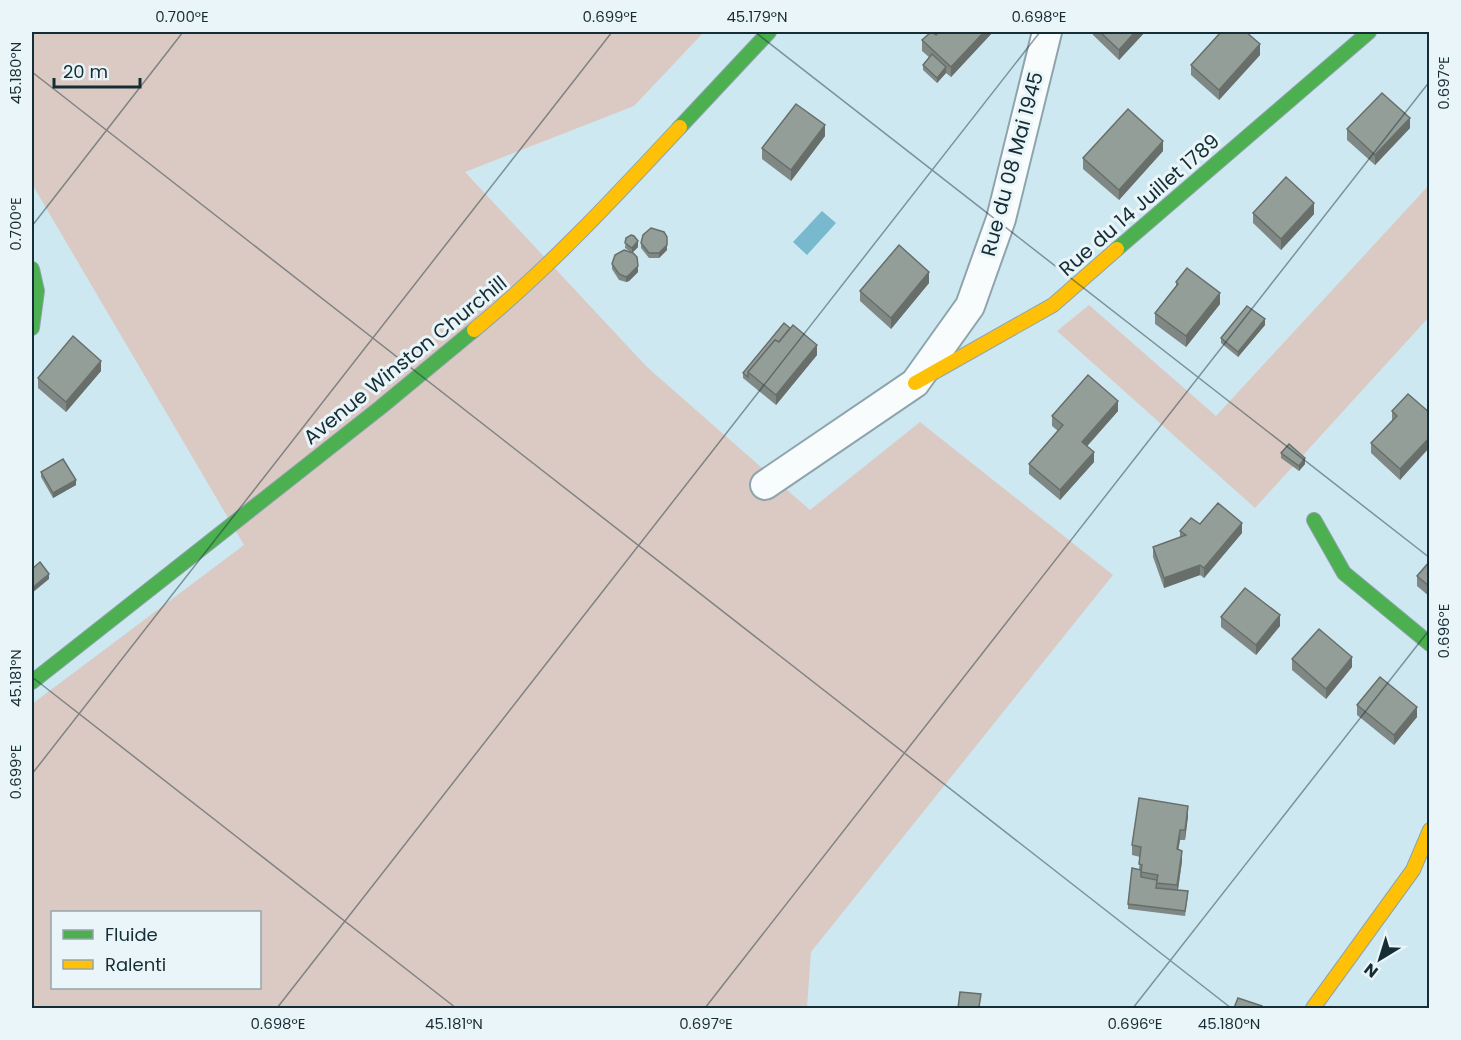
<svg xmlns="http://www.w3.org/2000/svg" width="1461" height="1040" viewBox="0 0 1461 1040" font-family="Poppins,sans-serif">
  <rect width="100%" height="100%" fill="#cee8f1"/>
  <g fill="#dbcac4" fill-rule="evenodd">
    <path d="M32,32H704L634,106L465,172L647,367L810,510L920,422L1113,575L811,952L807,1008H32V704L244,545L32,184ZM52,912H260V988H52Z"/>
    <path d="M1429,185V317L1255,508L1057,331L1089,305L1216,416Z"/>
  </g>
  <path fill="#78b9ce" d="M822,211L836,223L807,255L793,242Z"/>
  <g fill="none" stroke-linecap="round" stroke-linejoin="round">
    <defs>
      <path id="street" d="M765,485L915,383L970,306L1001,219L1047,32"/>
      <g id="fast">
        <path d="M680,127L769,32"/>
        <path d="M1117,249L1369,32"/>
        <path d="M32,269L37,291L32,328"/>
        <path d="M1314,520L1344,573L1430,644"/>
        <path d="M32,682L381,407L474,330"/>
      </g>
      <g id="slow">
        <path d="M474,330C550,267 613,199 680,127"/>
        <path d="M915,383L1053,305L1117,249"/>
        <path d="M1313,1008L1413,870L1430,830"/>
      </g>
    </defs>
    <use href="#street" stroke="#8ea4ac" stroke-width="32"/>
    <use href="#fast" stroke="#8ea4ac" stroke-width="16"/>
    <use href="#slow" stroke="#8ea4ac" stroke-width="16"/>
    <use href="#street" stroke="#f8fcfd" stroke-width="28"/>
    <use href="#fast" stroke="#4caf50" stroke-width="14"/>
    <use href="#slow" stroke="#ffc107" stroke-width="14"/>
  </g>
  <g fill="#7f8884">
    <path d="M992,32V33L951,77L946,73L937,83L923,70V65L929,57L922,51V40L936,35Z"/>
    <path d="M1093,32H1145L1119,60L1093,35Z"/>
    <path d="M1260,55L1219,100L1191,75V65Z"/>
    <path d="M1410,128L1375,165L1347,140V129Z"/>
    <path d="M825,136L791,181L762,159V148Z"/>
    <path d="M1163,151L1119,200L1083,169V158Z"/>
    <path d="M1253,213L1314,214L1281,250L1253,223Z"/>
    <path d="M667,237V250L659,258H649L641,248V243Z"/>
    <path d="M626,238L638,247L632,253L638,272L629,281L626,282L619,280L612,269V264L632,253L625,248Z"/>
    <path d="M1176,282L1220,304L1186,347L1155,324V313L1176,286Z"/>
    <path d="M929,283L891,329L860,301V291Z"/>
    <path d="M1265,325L1238,357L1221,343V338Z"/>
    <path d="M817,355L776,405L743,378V373Z"/>
    <path d="M101,371L66,412L38,388V378Z"/>
    <path d="M1118,411L1087,446L1094,462L1060,500L1029,474V464L1058,431L1052,426V416Z"/>
    <path d="M1392,411L1430,413L1400,480L1371,453V443L1392,420Z"/>
    <path d="M1281,453L1305,464L1299,471L1281,458Z"/>
    <path d="M41,472L76,485L53,498L41,477Z"/>
    <path d="M1200,524L1242,533L1204,578L1200,575L1164,588L1153,557V547L1180,538V531Z"/>
    <path d="M1430,561V597L1417,586V576Z"/>
    <path d="M1221,617L1280,626L1256,655L1221,627Z"/>
    <path d="M1292,659L1352,667L1326,699L1292,670Z"/>
    <path d="M1357,705L1417,717L1394,745L1357,715Z"/>
    <path d="M1188,816L1185,840H1180L1178,849L1182,861L1178,890L1188,896L1185,916L1128,909V904L1139,869L1140,857L1132,855V845Z"/>
  </g>
  <g fill="#686f6b">
    <path d="M984,32H992V33L951,77V67Z"/>
    <path d="M1135,32H1145L1119,60V50Z"/>
    <path d="M1260,44V55L1219,100V90Z"/>
    <path d="M946,67V73L937,83V78Z"/>
    <path d="M1410,118V128L1375,165V155Z"/>
    <path d="M825,125V136L791,181V170Z"/>
    <path d="M1163,141V151L1119,200V190Z"/>
    <path d="M1314,203V214L1281,250V239Z"/>
    <path d="M638,241V247L632,253V248Z"/>
    <path d="M667,245V250L659,258V253Z"/>
    <path d="M638,266V272L629,281L626,282V277Z"/>
    <path d="M929,272V283L891,329V318Z"/>
    <path d="M1220,293V304L1186,347V336Z"/>
    <path d="M1265,319V325L1238,357V352Z"/>
    <path d="M817,345V355L776,405V395Z"/>
    <path d="M101,361V371L66,412V402Z"/>
    <path d="M1118,401V411L1082,452V442Z"/>
    <path d="M1430,437V447L1400,480V469Z"/>
    <path d="M1094,452V462L1060,500V490Z"/>
    <path d="M1305,458V464L1299,471V466Z"/>
    <path d="M76,480V485L53,498V493Z"/>
    <path d="M1242,523V533L1204,578V568Z"/>
    <path d="M1200,565V575L1164,588V578Z"/>
    <path d="M49,574V579L32,593V588Z"/>
    <path d="M1280,615V626L1256,655V645Z"/>
    <path d="M1352,657V667L1326,699V689Z"/>
    <path d="M1417,707V717L1394,745V735Z"/>
    <path d="M1188,806V816L1185,840V830Z"/>
    <path d="M1180,830V840L1177,859V849Z"/>
    <path d="M1182,851V861L1177,896V885Z"/>
  </g>
  <g fill="#949e99" stroke="#686f6b" stroke-width="1.5">
    <path d="M931,32H932L936,35L939,32H984L951,67L922,40Z"/>
    <path d="M1100,32H1135L1119,50Z"/>
    <path d="M1221,32H1246L1260,44L1219,90L1191,65Z"/>
    <path d="M932,54L946,67L937,78L923,65Z"/>
    <path d="M1382,93L1410,118L1375,155L1347,129Z"/>
    <path d="M796,104L825,125L791,170L762,148Z"/>
    <path d="M1128,109L1163,141L1119,190L1083,158Z"/>
    <path d="M1286,177L1314,203L1281,239L1253,213Z"/>
    <path d="M651,228L664,232L667,237V245L659,253H649L641,243L643,235Z"/>
    <path d="M631,235L634,236L638,241L632,248L625,243L626,238Z"/>
    <path d="M899,245L929,272L891,318L860,291Z"/>
    <path d="M624,250L633,253L637,257L638,266L629,275L626,277L619,274L612,264L615,255Z"/>
    <path d="M1187,268L1220,293L1186,336L1155,313L1178,284L1176,282Z"/>
    <path d="M1247,306L1265,319L1238,352L1221,338Z"/>
    <path d="M784,323L790,328L779,342L775,340L748,372V377L743,373Z"/>
    <path d="M793,325L817,345L776,395L748,372L775,340L779,342Z"/>
    <path d="M73,336L101,361L66,402L38,378Z"/>
    <path d="M1088,375L1118,401L1082,442L1094,452L1060,490L1029,464L1063,425L1052,416Z"/>
    <path d="M1408,394L1430,413V437L1400,469L1371,443L1397,416L1392,411Z"/>
    <path d="M1289,444L1305,458L1299,466L1281,453Z"/>
    <path d="M63,459L76,480L53,493L41,472Z"/>
    <path d="M1218,503L1242,523L1204,568L1200,565L1164,578L1153,547L1186,535L1180,531L1191,518L1200,524Z"/>
    <path d="M1430,561V587L1417,576Z"/>
    <path d="M40,562L49,574L32,588V569Z"/>
    <path d="M1245,588L1280,615L1256,645L1221,617Z"/>
    <path d="M1319,629L1352,657L1326,689L1292,659Z"/>
    <path d="M1380,677L1417,707L1394,735L1357,705Z"/>
    <path d="M1139,798L1188,806L1185,830H1180L1177,849L1182,851L1177,885L1156,883L1158,875L1141,872L1142,865L1139,864L1141,847L1132,845Z"/>
    <path d="M1132,868L1141,870V877L1157,880L1156,888L1188,891L1185,911L1128,904Z"/>
    <path d="M960,992L981,994L979,1007L1000,1008H958Z"/>
    <path d="M1238,998L1262,1006L1261,1008H1234Z"/>
    <path d="M1158,1007L1179,1008H1158Z"/>
  </g>
  <path fill="none" stroke="#152d34" stroke-width="1.5" stroke-opacity="0.45" d="M755,32L1430,558M32,72L1231,1008M32,226L183,32M32,677L456,1008M32,774L612,32M277,1008L1040,32M705,1008L1430,81M1133,1008L1430,629"/>
  <g text-anchor="middle" dominant-baseline="central" stroke-width="6" stroke-linejoin="round" paint-order="stroke">
    <g font-size="20" fill="#152d34" stroke="#eaf5f9">
      <text transform="translate(1012 164) rotate(-75)">Rue du 08 Mai 1945</text>
      <text transform="translate(1139 205) rotate(-41)">Rue du 14 Juillet 1789</text>
      <text transform="translate(405 360) rotate(-39)">Avenue Winston Churchill</text>
    </g>
  </g>
  <rect width="1461" height="1040" fill="none" stroke="#eaf5f9" stroke-width="66"/>
  <rect x="51" y="911" width="210" height="78" fill="#eaf5f9" stroke="#95a5aa" stroke-width="1.5"/>
  <rect x="63" y="930" width="30" height="9" fill="#4caf50" stroke="#95a5aa" stroke-width="1.5"/>
  <text x="105" y="941" font-size="18" fill="#152d34">Fluide</text>
  <rect x="63" y="960" width="30" height="9" fill="#ffc107" stroke="#95a5aa" stroke-width="1.5"/>
  <text x="105" y="971" font-size="18" fill="#152d34">Ralenti</text>
  <g transform="translate(1380 959) rotate(218)" stroke="#eaf5f9" stroke-width="4.5" paint-order="stroke">
  <path d="M0-4.5L10 22L0 15L-10 22Z" fill="#152d34"/>
  <text y="-9" font-size="16" font-weight="bold" text-anchor="middle" fill="#152d34">N</text>
  </g>
  <path d="M54 78v9h86v-9" fill="none" stroke="#152d34" stroke-width="3"/>
  <text x="63" y="78" font-size="18" fill="#152d34" stroke="#eaf5f9" stroke-width="4.5" paint-order="stroke">20 m</text>
  <rect x="33" y="33" width="1395" height="974" fill="none" stroke="#152d34" stroke-width="2"/>
  <g font-size="15" text-anchor="middle" fill="#152d34">
    <text x="182" y="22">0.700°E</text>
    <text x="610" y="22">0.699°E</text>
    <text x="757" y="22">45.179°N</text>
    <text x="1039" y="22">0.698°E</text>
    <text transform="translate(16 73) rotate(-90)" y="5">45.180°N</text>
    <text transform="translate(1444 83) rotate(-90)" y="5">0.697°E</text>
    <text transform="translate(16 224) rotate(-90)" y="5">0.700°E</text>
    <text transform="translate(1444 631) rotate(-90)" y="5">0.696°E</text>
    <text transform="translate(16 678) rotate(-90)" y="5">45.181°N</text>
    <text transform="translate(16 772) rotate(-90)" y="5">0.699°E</text>
    <text x="278" y="1029">0.698°E</text>
    <text x="454" y="1029">45.181°N</text>
    <text x="706" y="1029">0.697°E</text>
    <text x="1135" y="1029">0.696°E</text>
    <text x="1229" y="1029">45.180°N</text>
  </g>
</svg>
